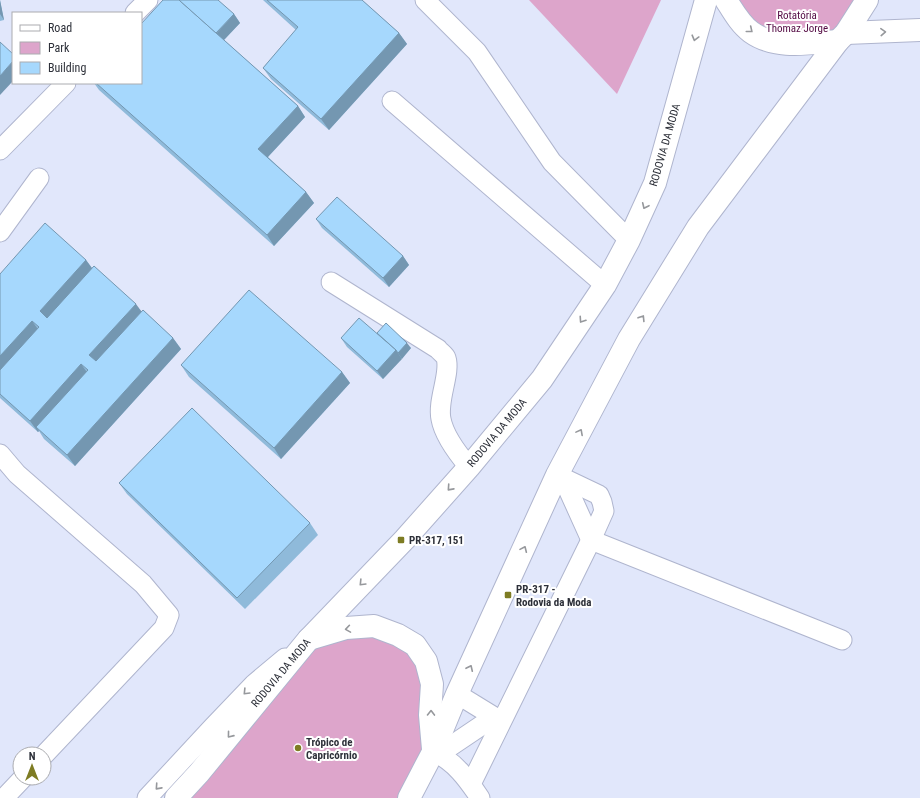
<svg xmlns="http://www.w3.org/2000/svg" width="920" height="798" viewBox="0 0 920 798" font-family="'Roboto Condensed',sans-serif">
  <rect width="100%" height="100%" fill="#e1e7fb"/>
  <g fill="#dda5cb">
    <path d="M529,0H661L617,94Z"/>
    <path d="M726,0H867L846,33L781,43Z"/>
    <path d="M346,628L415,645L433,752L409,798H176L308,640Z"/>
  </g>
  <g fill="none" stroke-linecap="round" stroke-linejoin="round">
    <defs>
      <g id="minor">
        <path d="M425,0L477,52L552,162L629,240"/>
        <path d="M135,13L148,0"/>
        <path d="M392,101L605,285"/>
        <path d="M0,150L66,83"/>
        <path d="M0,232L39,178"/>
        <path d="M331,282L438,349C440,352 445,355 446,358C451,373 437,400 441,419C444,436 458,454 469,467"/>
        <path d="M0,454L17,474L143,584L169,615L164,628L44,755"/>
        <path d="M563,478L591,540L842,640"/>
        <path d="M457,694L501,721"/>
        <path d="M433,752C454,760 468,780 480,798"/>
        <path d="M439,754L494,717"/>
        <path d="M471,784L591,540L604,511L602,502L599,495L557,475"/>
        <path d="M4,798L23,778"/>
        <path d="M147,798L212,728L254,684L285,658"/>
      </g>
      <g id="highway">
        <path d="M726,0C733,11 740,24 751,32C776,50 810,43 838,41"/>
        <path d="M846,33L920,30"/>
        <path d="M309,639L346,628L374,626L398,635L415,645L426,661L432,684L430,715L433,749"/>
        <path d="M176,798L199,773L308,640L405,539L469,467L542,379L605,285L629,240L655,183L706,0"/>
        <path d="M409,798L433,752L457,694L557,475L629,339L698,227L838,41L846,33L867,0"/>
      </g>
    </defs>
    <use href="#minor" stroke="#afb5ce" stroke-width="21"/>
    <use href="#highway" stroke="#afb5ce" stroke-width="24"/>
    <use href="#minor" stroke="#fff" stroke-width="19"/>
    <use href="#highway" stroke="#fff" stroke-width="22"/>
  </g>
  <g fill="#8fbada">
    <path d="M0,0L4,20L0,21Z"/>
    <path d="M263,0H362L399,33L407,44L329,130L271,79L263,68L296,30Z"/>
    <path d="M234,14L240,23L224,40L298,106L305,117L268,157L306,192L314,203L274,246L99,90L94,83H141Z"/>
    <path d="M316,219L403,256L409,265L389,287L322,228Z"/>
    <path d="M86,260L92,268L141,311L173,338L181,349L75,466L44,439L39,431L38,432L0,398V274Z"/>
    <path d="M377,333L411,348L383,379L347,347L341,338Z"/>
    <path d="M181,365L342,372L350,383L281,459L189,377Z"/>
    <path d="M119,483L310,523L318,535L245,609L127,494Z"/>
  </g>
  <g fill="#7497b1">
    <path d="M0,0L4,20L0,14Z"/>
    <path d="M234,14L240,23L222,42L216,34Z"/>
    <path d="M399,33L407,44L329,130L321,119Z"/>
    <path d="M13,61V81L0,95V76Z"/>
    <path d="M298,106L305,117L265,160L258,149Z"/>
    <path d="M306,192L314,203L274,246L267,235Z"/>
    <path d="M403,256L409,265L389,287L383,278Z"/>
    <path d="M86,260L94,271L48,322L40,311Z"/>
    <path d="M136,304L144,315L97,367L89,355Z"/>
    <path d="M32,321L40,332L0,375V356Z"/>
    <path d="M173,338L181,349L75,466L67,455Z"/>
    <path d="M407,343L411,348L402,359L398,353Z"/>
    <path d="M396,350L402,359L383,379L377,371Z"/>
    <path d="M81,364L89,375L36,427L39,431L38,432L30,421Z"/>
    <path d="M342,372L350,383L281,459L274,448Z"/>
  </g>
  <g fill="#a6d8fd" stroke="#7497b1">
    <path d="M163,0H179L298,106L258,149L306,192L267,235L96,83H141V24Z"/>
    <path d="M179,0H218L234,14L216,33Z"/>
    <path d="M267,0H362L399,33L321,119L263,68L298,27Z"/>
    <path d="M0,42L13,54V61L0,76Z"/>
    <path d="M337,197L403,256L383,278L316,219Z"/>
    <path d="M45,223L86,260L40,311L47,318L94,266L136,304L89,355L96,361L143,310L173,338L67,455L36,427L88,370L81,364L30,421L0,394V370L39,327L32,321L0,356V274Z"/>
    <path d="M249,290L342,372L274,448L181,365Z"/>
    <path d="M359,318L396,350L377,371L341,338Z"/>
    <path d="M386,323L407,343L398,353L396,350L377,333Z"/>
    <path d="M192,408L310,523L237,598L119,483Z"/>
  </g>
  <defs><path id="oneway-chevron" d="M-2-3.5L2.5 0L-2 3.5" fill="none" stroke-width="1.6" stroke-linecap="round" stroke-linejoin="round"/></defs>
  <g stroke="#96989c">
    <use href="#oneway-chevron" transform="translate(750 30) rotate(39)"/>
    <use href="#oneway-chevron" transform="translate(883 32) rotate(-3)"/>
    <use href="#oneway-chevron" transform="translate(695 38) rotate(105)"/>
    <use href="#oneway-chevron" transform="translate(645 206) rotate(115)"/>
    <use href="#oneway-chevron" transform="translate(642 318) rotate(-58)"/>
    <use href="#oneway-chevron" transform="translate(582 320) rotate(124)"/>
    <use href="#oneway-chevron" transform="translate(580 432) rotate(-62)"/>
    <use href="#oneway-chevron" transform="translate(450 488) rotate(132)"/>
    <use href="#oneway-chevron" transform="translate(524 549) rotate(-66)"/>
    <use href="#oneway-chevron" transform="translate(362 583) rotate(134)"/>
    <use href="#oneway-chevron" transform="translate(348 629) rotate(171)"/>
    <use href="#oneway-chevron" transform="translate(470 668) rotate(-65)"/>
    <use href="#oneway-chevron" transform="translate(246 692) rotate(134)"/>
    <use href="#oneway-chevron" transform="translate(431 713) rotate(-89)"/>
    <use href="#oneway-chevron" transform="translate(230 735) rotate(129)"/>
    <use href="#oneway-chevron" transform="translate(158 787) rotate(132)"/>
  </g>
  <g fill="#7e7c23" stroke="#fff" stroke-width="1.5">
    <rect x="397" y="536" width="8" height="8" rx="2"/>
    <rect x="504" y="591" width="8" height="8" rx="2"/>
    <circle cx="298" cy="748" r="4"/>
  </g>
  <g text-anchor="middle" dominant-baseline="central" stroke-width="4" stroke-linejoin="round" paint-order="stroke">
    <g font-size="11" fill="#530a43" stroke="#fff">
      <text x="797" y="15">Rotatória<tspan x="797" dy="13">Thomaz Jorge</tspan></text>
    </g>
    <g font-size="11" fill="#2d3039" stroke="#fff">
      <text transform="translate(665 145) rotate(-74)">RODOVIA DA MODA</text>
      <text transform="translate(497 433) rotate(-50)">RODOVIA DA MODA</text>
      <text transform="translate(281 673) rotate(-50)">RODOVIA DA MODA</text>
    </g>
    <g font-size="11" font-weight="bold" fill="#2d3039" stroke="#fff" text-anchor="start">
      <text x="409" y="540">PR-317, 151</text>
      <text x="516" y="589">PR-317 -<tspan x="516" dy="13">Rodovia da Moda</tspan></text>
      <text x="306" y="742">Trópico de<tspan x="306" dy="13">Capricórnio</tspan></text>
    </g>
  </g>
  <rect x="12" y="12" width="130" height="72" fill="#ffffff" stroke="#abacb0"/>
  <rect x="20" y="25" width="20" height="6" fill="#ffffff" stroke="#abacb0"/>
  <text x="48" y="32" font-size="12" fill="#2d3039">Road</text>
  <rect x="20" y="42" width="20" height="12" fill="#dda5cb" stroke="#abacb0"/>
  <text x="48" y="52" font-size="12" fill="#2d3039">Park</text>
  <rect x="20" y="62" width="20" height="12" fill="#a6d8fd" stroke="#abacb0"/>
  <text x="48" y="72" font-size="12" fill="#2d3039">Building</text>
  <g transform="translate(32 766)"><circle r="19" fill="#ffffff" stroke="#abacb0"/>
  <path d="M0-3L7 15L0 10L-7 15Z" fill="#7e7c23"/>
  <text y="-6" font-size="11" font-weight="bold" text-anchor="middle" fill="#2d3039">N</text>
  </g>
</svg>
